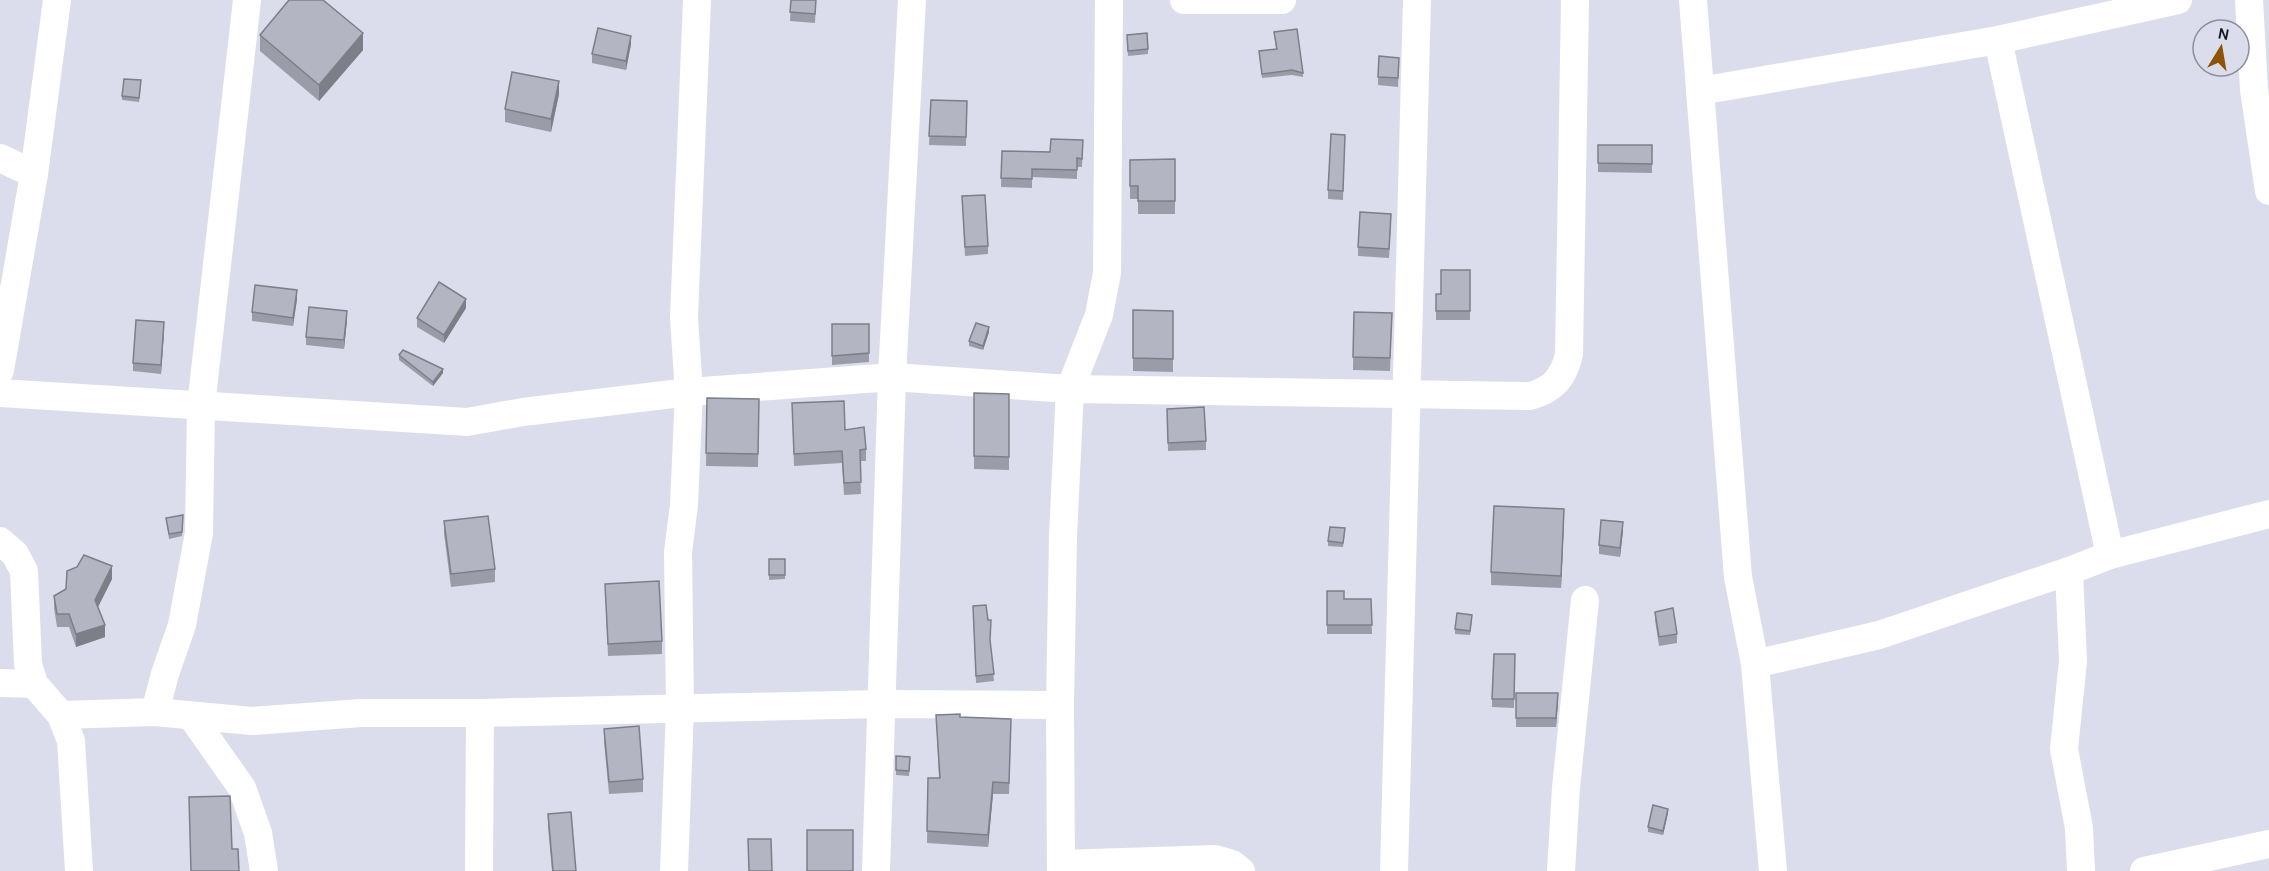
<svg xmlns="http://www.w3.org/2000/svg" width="2269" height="871" viewBox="0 0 2269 871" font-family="Karla,sans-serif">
  <rect width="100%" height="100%" fill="#dbddec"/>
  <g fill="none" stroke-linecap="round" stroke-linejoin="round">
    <g stroke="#fff" stroke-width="28">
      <path d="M1184,0H1282"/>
      <path d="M1693,0L1738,577L1755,664L1773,871"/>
      <path d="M2249,0L2254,90L2269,191"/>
      <path d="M1998,40L2110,555"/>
      <path d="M1700,91L1998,40L2178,0"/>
      <path d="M0,158L34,174"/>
      <path d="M0,370L34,174L57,0"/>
      <path d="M0,393L467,422L523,412L689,392L892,377L1070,389L1530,396C1553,390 1564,377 1569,354L1575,0"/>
      <path d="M0,541L15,554L24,571L28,664L34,684L61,715L71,741L79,871"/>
      <path d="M1755,664L1879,635L2069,571"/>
      <path d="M0,683L34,684"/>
      <path d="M155,712L165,674L182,625L199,533L201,406L247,0"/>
      <path d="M61,715L155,712L252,721L361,713H480L881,704L1060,705"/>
      <path d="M192,717L242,788L258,833L264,871"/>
      <path d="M1061,864L1215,859L1232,864L1241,871"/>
      <path d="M479,871L480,713"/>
      <path d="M674,871L680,708L678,552L684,505L689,392L684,318L697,0"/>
      <path d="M876,871L892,377L912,0"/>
      <path d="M1061,871L1060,705L1063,536L1070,389L1099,315L1107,273L1109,0"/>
      <path d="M1394,871L1417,0"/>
      <path d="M1561,871L1566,788L1585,600"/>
      <path d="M2081,871L2079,828L2064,749L2073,661L2069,571L2110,555L2269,514"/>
      <path d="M2144,871L2269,844"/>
    </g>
  </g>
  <g fill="#9a9ca8">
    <path d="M791,0H816L815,23L790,21Z"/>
    <path d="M1274,32L1303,73V77L1292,75L1262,78L1259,51L1276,49Z"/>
    <path d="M260,35L363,50L319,101L260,51Z"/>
    <path d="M1127,40L1148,49V54L1128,56Z"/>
    <path d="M631,44L626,70L592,63V54Z"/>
    <path d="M1399,58L1398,87L1378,85V77Z"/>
    <path d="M141,85L139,102L122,100V96Z"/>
    <path d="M559,94L551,132L505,122V109Z"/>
    <path d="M931,100L967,101L966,146L929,145Z"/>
    <path d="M1345,135L1343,200L1328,199V190Z"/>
    <path d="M1083,140L1082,167H1077V179L1032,177V188L1001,187L1002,151L1050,152Z"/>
    <path d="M1598,145H1652V173L1598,172Z"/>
    <path d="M1175,159V214H1138V199H1130V160Z"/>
    <path d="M962,196L988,246V254L965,256Z"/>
    <path d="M1391,223L1389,258L1358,256V247Z"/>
    <path d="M1470,270V320H1436V294H1441Z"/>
    <path d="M297,299L293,326L252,321V312Z"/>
    <path d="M466,308L444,343L417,327V318Z"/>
    <path d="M1133,310L1173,311V372L1133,371Z"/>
    <path d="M1354,312L1392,313L1390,371L1353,370Z"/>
    <path d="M347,320L344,349L306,345V337Z"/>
    <path d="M832,324H869V362L832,365Z"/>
    <path d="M164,331L161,374L133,371V363Z"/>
    <path d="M989,332L983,350L969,346V341Z"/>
    <path d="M399,355L443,373L433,386L399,360Z"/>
    <path d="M974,393L1009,394V470L974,469Z"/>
    <path d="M707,398L759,399L758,467L706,466Z"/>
    <path d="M792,403L845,430L866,449V461H860L861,494L844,495L842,463L794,466Z"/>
    <path d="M1167,409L1206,441V450L1168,451Z"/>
    <path d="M183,515L182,536L169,539L166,518Z"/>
    <path d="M444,521L495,569V582L451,587L444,534Z"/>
    <path d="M1564,522L1561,588L1491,585V572Z"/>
    <path d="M1623,531L1620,557L1599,554V545Z"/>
    <path d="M1345,533L1343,547L1328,546V541Z"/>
    <path d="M769,559H785V579L769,580Z"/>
    <path d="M112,579L98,607L105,637L76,647L69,627H57L54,608V596Z"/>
    <path d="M605,584L662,641V654L608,656Z"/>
    <path d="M1327,591L1344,599H1371L1372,634H1327Z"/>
    <path d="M973,606L990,642L994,681L976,683Z"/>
    <path d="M1655,612L1677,634V643L1659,646L1655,620Z"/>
    <path d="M1472,619L1470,635L1455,634V629Z"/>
    <path d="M1515,654L1514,708L1492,707V699Z"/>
    <path d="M1516,693L1558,701L1556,727H1516Z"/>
    <path d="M936,715L960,717L1011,731L1009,794H993L988,847L927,843L928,778H939Z"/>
    <path d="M604,729L643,779V792L609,794L604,742Z"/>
    <path d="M896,756L910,757L909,776L896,775Z"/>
    <path d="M1668,813L1663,835L1648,832V827Z"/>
    <path d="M548,814L576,871H552L548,826Z"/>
  </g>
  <g fill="#7d7f88">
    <path d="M363,33V50L319,101V85Z"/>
    <path d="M631,36V44L626,70V61Z"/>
    <path d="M559,81V94L551,132V119Z"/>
    <path d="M297,290V299L293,326V318Z"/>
    <path d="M466,299V308L444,343V335Z"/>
    <path d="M347,311V320L344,349V340Z"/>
    <path d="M164,322V331L161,374V365Z"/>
    <path d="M989,327V332L983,350V346Z"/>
    <path d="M443,369V373L433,386V382Z"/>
    <path d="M1564,509V522L1561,588V576Z"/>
    <path d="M1623,522V531L1620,557V548Z"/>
    <path d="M112,566V579L95,613V600Z"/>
    <path d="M105,625V637L76,647V634Z"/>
    <path d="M1558,693V701L1556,727V718Z"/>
    <path d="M993,782V794L988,847V835Z"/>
    <path d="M1668,809V813L1663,835V831Z"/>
  </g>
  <g fill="#b3b5c3" stroke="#7d7f88" stroke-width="1.5">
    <path d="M289,0H323L363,33L319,85L260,35Z"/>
    <path d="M791,0H816L815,14L790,12Z"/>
    <path d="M598,28L631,36L626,61L592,54Z"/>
    <path d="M1297,29L1303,73L1292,70L1262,74L1259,51L1277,49L1274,32Z"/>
    <path d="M1147,33L1148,49L1128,51L1127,35Z"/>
    <path d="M1379,56L1399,58L1398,78L1378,77Z"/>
    <path d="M512,72L559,81L551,119L505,109Z"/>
    <path d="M124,79L141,80L139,98L122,96Z"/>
    <path d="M931,100L967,101L966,137L929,136Z"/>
    <path d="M1331,134L1345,135L1343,191L1328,190Z"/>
    <path d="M1051,139L1083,140L1082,159L1077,158V170L1032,169V179L1001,178L1002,151L1050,152Z"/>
    <path d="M1598,145H1652V164L1598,163Z"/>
    <path d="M1175,159V201H1138V186H1130V160Z"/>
    <path d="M985,195L988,246L965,247L962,196Z"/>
    <path d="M1360,212L1391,214L1389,249L1358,247Z"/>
    <path d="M1441,270H1470V311H1436V294H1441Z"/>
    <path d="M439,282L466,299L444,335L417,318Z"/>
    <path d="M255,285L297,290L293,318L252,312Z"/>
    <path d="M309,307L347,311L344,340L306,337Z"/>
    <path d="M1133,310L1173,311V359L1133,358Z"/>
    <path d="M1354,312L1392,313L1390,358L1353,357Z"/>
    <path d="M136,320L164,322L161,365L133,363Z"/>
    <path d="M976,323L989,327L983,346L969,341Z"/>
    <path d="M832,324H869V353L832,356Z"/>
    <path d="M403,350L443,369L433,382L399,355Z"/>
    <path d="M974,393L1009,394V457L974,456Z"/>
    <path d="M707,398L759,399L758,454L706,453Z"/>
    <path d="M844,401L845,430L864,427L866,449L860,450L861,482L844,483L842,451L794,454L792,403Z"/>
    <path d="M1204,407L1206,441L1168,443L1167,409Z"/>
    <path d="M1494,506L1564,509L1561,576L1491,572Z"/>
    <path d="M183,515L182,532L169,534L166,518Z"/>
    <path d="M488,516L495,569L451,574L444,521Z"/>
    <path d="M1601,520L1623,522L1620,548L1599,545Z"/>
    <path d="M1330,527L1345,528L1343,543L1328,541Z"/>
    <path d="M84,555L112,566L95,600L105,625L76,634L69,614H57L54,596L66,589L67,571L77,567Z"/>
    <rect x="769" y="559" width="16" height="16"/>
    <path d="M659,581L662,641L608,644L605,584Z"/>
    <path d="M1327,591H1344V599H1371L1372,625H1327Z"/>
    <path d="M986,605L988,620H991L990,640L994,674L976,676L973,606Z"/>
    <path d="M1673,608L1677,634L1659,637L1655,612Z"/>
    <path d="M1457,613L1472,615L1470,631L1455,629Z"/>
    <path d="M1494,654H1515L1514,699H1492Z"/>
    <path d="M1516,693H1558L1556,718H1516Z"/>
    <path d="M960,714V717L1011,719L1009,783L993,782L988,835L927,831L928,778H940L936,715Z"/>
    <path d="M639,726L643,779L609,782L604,729Z"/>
    <path d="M896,756L910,757L909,771L896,770Z"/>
    <path d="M230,796L232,849H238L239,871H191L189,797Z"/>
    <path d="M1653,805L1668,809L1663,831L1648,827Z"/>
    <path d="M571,812L576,871H553L548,814Z"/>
    <rect x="807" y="830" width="46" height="41"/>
    <path d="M748,839H771L772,871H749Z"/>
  </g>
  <g transform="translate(2221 48) rotate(11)"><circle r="28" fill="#dbddec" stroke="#8d8e99" stroke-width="1.5"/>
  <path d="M0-4.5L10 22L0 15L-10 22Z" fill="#8b5407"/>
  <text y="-9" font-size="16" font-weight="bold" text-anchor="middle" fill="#17181d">N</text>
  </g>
</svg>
